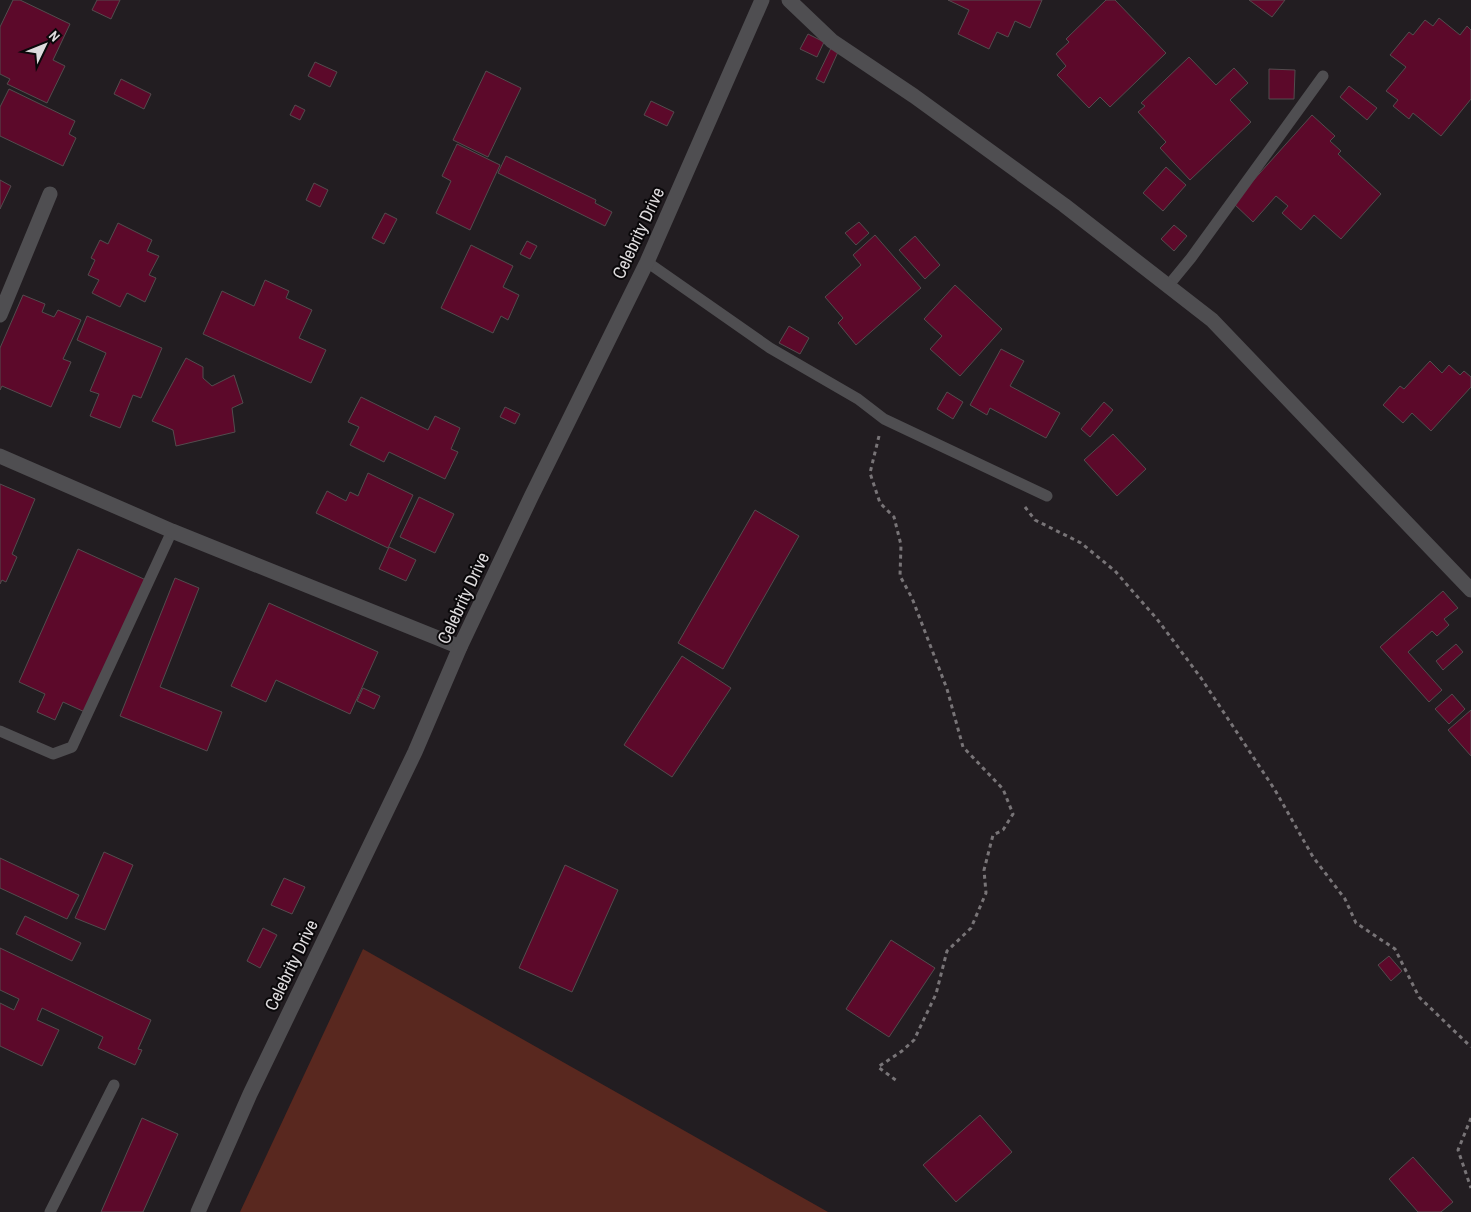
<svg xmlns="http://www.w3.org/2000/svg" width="1471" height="1212" viewBox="0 0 1471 1212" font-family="'Archivo Narrow',sans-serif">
  <rect width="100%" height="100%" fill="#221d21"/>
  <path fill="#59281f" d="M363,949L828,1212H240Z"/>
  <g fill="#5c092a" stroke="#534c4e">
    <path d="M13,0H20L70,24L53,60L65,66L47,103L7,84L10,79L0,74V27Z"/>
    <path d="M97,0H120L111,19L92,10Z"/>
    <path d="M948,0H1042L1030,28L1015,21L1008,37L997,32L989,49L958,34L969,10Z"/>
    <path d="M1106,0H1115L1166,53L1110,107L1100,97L1089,108L1057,75L1066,66L1056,54L1069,42L1066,39Z"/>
    <path d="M1249,0H1285L1272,17Z"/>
    <path d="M1439,18L1460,35L1467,26L1471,30V99L1441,136L1413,113L1409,119L1393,106L1398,100L1386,91L1406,67L1390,55L1409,32L1413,35L1425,20L1433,26Z"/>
    <path d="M808,34L824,42L817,57L800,49Z"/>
    <path d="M831,48L838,52L824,83L816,79Z"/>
    <path d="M1189,57L1216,85L1234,68L1248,83L1230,100L1251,122L1190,180L1160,148L1166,142L1138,112L1145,106L1141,103Z"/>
    <path d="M315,62L337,72L330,87L308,76Z"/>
    <path d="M1269,69L1295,70L1294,99H1269Z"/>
    <path d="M486,71L521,88L488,157L453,140Z"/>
    <path d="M121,79L151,94L144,109L114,94Z"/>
    <path d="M1349,86L1377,108L1367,120L1340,97Z"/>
    <path d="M9,89L75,121L69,134L76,138L63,166L0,136V107Z"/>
    <path d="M651,101L674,112L667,126L644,115Z"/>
    <path d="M295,105L305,110L300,120L290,115Z"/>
    <path d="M1312,115L1335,136L1330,141L1341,151L1338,154L1381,194L1341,239L1314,215L1301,230L1282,213L1288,206L1276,196L1253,222L1233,203Z"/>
    <path d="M457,144L500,165L470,230L436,213L451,181L442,176Z"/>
    <path d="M506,156L596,200L595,203L612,212L605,226L498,173Z"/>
    <path d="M1166,167L1186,185L1163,211L1143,193Z"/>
    <path d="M0,180L11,186L0,209Z"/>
    <path d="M314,183L328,190L320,207L306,200Z"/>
    <path d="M385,213L397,219L384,244L372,238Z"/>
    <path d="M859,222L869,233L856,245L845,233Z"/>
    <path d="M118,223L152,240L147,251L159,256L149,275L156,278L145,302L127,293L120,307L92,293L99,280L88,275L95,260L91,258L100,240L108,244Z"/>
    <path d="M1174,225L1187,236L1174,251L1161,239Z"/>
    <path d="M875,235L921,288L856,345L838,323L843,318L825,297L861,265L853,255Z"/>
    <path d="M915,236L940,265L925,279L899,250Z"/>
    <path d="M527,241L537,246L530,259L520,254Z"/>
    <path d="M471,245L513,266L503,287L519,295L508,320L501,316L493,333L441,308Z"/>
    <path d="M265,280L289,291L286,298L312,310L299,338L326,350L311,383L203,334L222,291L254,306Z"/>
    <path d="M955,285L1002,329L960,376L930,349L942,336L924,319Z"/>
    <path d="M23,295L45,304L42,312L54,317L58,310L81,320L63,359L71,362L51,407L2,386L0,390V348Z"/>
    <path d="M87,316L162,348L141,398L133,395L120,428L90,416L99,394L90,391L106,353L77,340Z"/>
    <path d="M789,326L809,338L800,354L779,343Z"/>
    <path d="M1001,349L1024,361L1010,386L1060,413L1046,438L990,408L987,415L970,405Z"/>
    <path d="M186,358L203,367V378L212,386L234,375L243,403L232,408L235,432L176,446L173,430L152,421Z"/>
    <path d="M1430,361L1442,373L1449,365L1460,375L1464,371L1471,377V387L1431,431L1412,413L1403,423L1383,405L1400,386L1404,389Z"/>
    <path d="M947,392L963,402L953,419L937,409Z"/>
    <path d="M361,397L428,430L435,416L460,428L451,449L458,452L445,479L389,452L384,462L350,445L359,427L348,422Z"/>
    <path d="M1104,402L1113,410L1090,437L1081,429Z"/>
    <path d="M505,407L520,414L515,424L500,417Z"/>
    <path d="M1113,434L1146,469L1117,496L1084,460Z"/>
    <path d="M368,473L413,495L388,548L316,513L327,491L346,501L350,492L358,496Z"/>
    <path d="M0,484L35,499L12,554L17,557L6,582L2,580L0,584Z"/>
    <path d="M419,497L454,514L435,553L400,537Z"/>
    <path d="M755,510L799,536L723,669L678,643Z"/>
    <path d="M389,547L416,560L406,581L379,569Z"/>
    <path d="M78,549L146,580L87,713L63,702L55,720L37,712L45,694L19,682Z"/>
    <path d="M175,578L199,588L160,687L222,712L207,751L120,716Z"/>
    <path d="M1443,591L1458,608L1444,619L1449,625L1437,636L1432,631L1408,652L1442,690L1429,702L1380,647Z"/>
    <path d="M269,603L378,652L350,714L276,680L266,702L231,686Z"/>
    <path d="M1456,644L1463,652L1443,670L1436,661Z"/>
    <path d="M682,656L731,688L672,777L624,745Z"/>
    <path d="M363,688L380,696L374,709L357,701Z"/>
    <path d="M1452,694L1465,709L1449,724L1435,709Z"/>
    <path d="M1471,710V756L1448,730Z"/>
    <path d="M104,852L133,865L105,930L75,918Z"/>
    <path d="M0,858L79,895L67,919L0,888Z"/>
    <path d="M565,865L618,890L572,992L519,968Z"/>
    <path d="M284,878L305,887L292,914L271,905Z"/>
    <path d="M25,916L81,943L72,961L16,934Z"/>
    <path d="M263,928L277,935L260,968L247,961Z"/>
    <path d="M891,940L935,968L889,1037L846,1009Z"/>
    <path d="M0,948L151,1020L138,1049L142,1050L135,1065L98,1048L103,1037L42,1008L37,1020L59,1030L42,1066L0,1046V1003L14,1010L19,999L0,990Z"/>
    <path d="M1389,956L1402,971L1391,981L1378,965Z"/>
    <path d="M980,1115L1012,1152L956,1202L923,1165Z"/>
    <path d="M142,1118L178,1134L143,1212H101Z"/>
    <path d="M1413,1157L1453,1202L1441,1212H1418L1389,1179Z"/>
  </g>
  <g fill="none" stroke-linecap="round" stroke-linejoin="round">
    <g stroke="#787477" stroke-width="3" stroke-dasharray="4 4" stroke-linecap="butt">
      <path d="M879,436L870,473L880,503L894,517L901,545L900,576L912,598L947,689L963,747L1003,789L1013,814L1003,830L993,835L984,870L986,893L971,928L947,951L936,994L914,1040L902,1051L878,1067L897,1081"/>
      <path d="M1025,507L1035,520L1081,543L1115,571L1157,619L1201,678L1275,790L1313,857L1345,899L1356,923L1395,949L1419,997L1471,1047"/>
      <path d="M1471,1118L1458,1150L1471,1188"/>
    </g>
    <g stroke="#4f4e51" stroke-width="11">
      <path d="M647,262L770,348L858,399L884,419L1047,496"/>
      <path d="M1168,286L1191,258L1323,76"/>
      <path d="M0,731L53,754L72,747L172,531"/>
      <path d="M50,1212L114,1085"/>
    </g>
    <g stroke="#4f4e51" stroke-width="15">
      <path d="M789,0L832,41L914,96L1064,205L1212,320L1471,590"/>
      <path d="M0,315L50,194"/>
      <path d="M0,456L172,531L460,647"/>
      <path d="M198,1212L250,1094L415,752L460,647L531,497L647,262L762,0"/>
    </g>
  </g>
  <g text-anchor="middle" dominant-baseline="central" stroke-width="4" stroke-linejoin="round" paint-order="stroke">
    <g font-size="18" fill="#dedbdd" stroke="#0a080a">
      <text transform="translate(638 233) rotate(-65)">Celebrity Drive</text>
      <text transform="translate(463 598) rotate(-65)">Celebrity Drive</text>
      <text transform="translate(291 965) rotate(-64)">Celebrity Drive</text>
    </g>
  </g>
  <g transform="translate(45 45) rotate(47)" stroke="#0a080a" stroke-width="4" paint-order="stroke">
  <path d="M0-4L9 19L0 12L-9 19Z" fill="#dedbdd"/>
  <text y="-8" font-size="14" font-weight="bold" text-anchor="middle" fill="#dedbdd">N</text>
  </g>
</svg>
